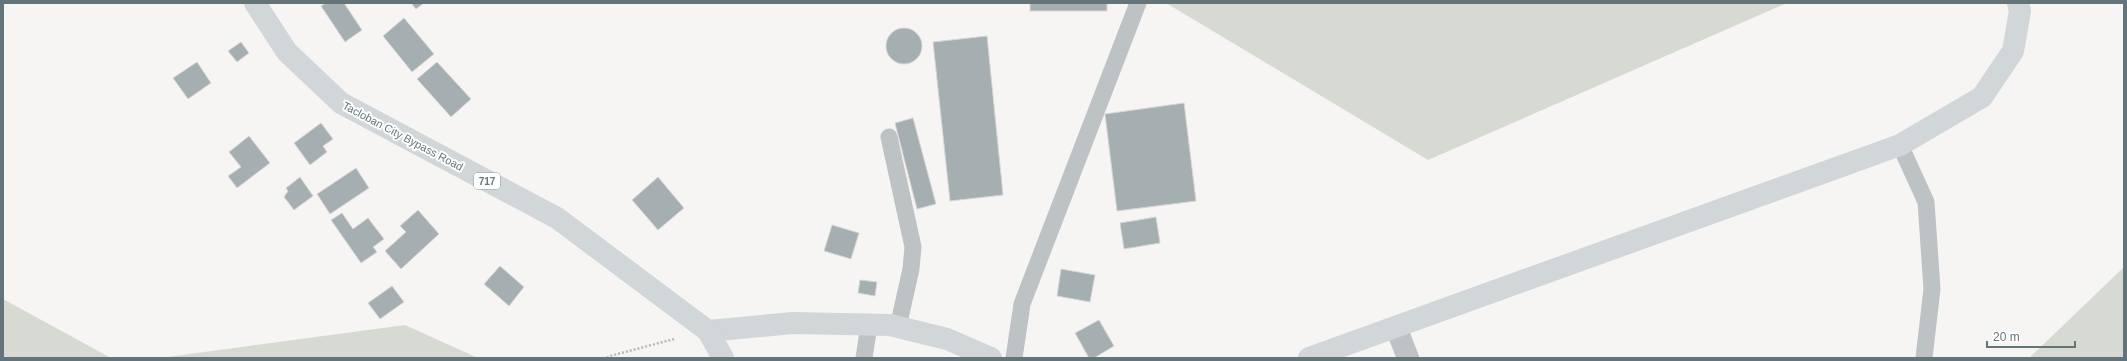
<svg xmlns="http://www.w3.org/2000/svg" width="2127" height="361" viewBox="0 0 2127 361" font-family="Helvetica,sans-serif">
  <rect width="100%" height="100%" fill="#f6f5f3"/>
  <g fill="#d7dad2">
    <path d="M1166,3H1787L1428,160Z"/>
    <path d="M2124,267V358H2029Z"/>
    <path d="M3,299L111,358H3Z"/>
    <path d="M405,325L478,358H160Z"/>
  </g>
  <g fill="#a5aeb1" stroke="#d7d7d5">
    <path d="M326,3H344L362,30L345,42L321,6Z"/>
    <path d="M411,3H424L416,9Z"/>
    <rect x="1030" y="3" width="77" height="8"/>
    <path d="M404,18L434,54L412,72L383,36Z"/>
    <circle cx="904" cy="46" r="18"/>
    <path d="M987,36L1003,195L950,201L933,42Z"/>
    <path d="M241,42L249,53L237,62L228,51Z"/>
    <path d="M197,62L211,83L188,99L173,78Z"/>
    <path d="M437,62L471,99L451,117L417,79Z"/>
    <path d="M1184,103L1196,201L1117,211L1105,114Z"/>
    <path d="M913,118L936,204L917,209L895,123Z"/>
    <path d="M321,123L333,139L323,146L327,152L310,165L294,143Z"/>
    <path d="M249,136L270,163L237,188L228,176L241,167L229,152Z"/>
    <path d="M356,168L369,188L330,214L317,194Z"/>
    <path d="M300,177L313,196L294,210L284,197L288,191L286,188Z"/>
    <path d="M658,177L684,208L658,230L632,200Z"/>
    <path d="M418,210L439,234L401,269L385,251L406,232L400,226Z"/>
    <path d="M342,213L353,229L368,218L384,239L373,247L377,252L361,263L331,220Z"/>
    <path d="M1156,217L1160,243L1124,249L1120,223Z"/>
    <path d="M832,225L859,233L851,259L824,251Z"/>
    <path d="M500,266L524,287L509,306L484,284Z"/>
    <path d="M1061,269L1095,275L1090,302L1057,296Z"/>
    <path d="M860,280L877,282L875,296L858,293Z"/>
    <path d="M392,286L404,302L380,319L368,303Z"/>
    <path d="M1099,320L1114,346L1094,358H1089L1075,333Z"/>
  </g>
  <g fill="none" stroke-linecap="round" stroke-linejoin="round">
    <path stroke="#b5b9ba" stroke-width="2.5" stroke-dasharray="2 2" stroke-linecap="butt" d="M607,358L610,356L674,339"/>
    <g stroke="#bdc2c4" stroke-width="17">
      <path d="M889,137L913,247L911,269L898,327"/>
      <path d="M1900,145L1926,202L1932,289L1924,358"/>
      <path d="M864,358L869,325"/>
      <path d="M1014,358L1022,304L1138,3"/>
    </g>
    <path stroke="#bdc2c4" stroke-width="22" d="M1396,327L1408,358"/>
    <g stroke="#d1d6d8" stroke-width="22">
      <path d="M708,331L793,323L890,325L947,339L991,358"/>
      <path d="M1309,358L1900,145L1982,97L2013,51L2020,11L2018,3"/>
    </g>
    <path stroke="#d1d6d8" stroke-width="22" d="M255,3L287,52L341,103L557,218L708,331L723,358"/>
  </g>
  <g text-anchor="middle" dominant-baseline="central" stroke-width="4" stroke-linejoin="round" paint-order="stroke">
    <rect fill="#fff" stroke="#929ea2" stroke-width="1" x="474" y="173" width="26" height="16" rx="3"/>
    <g font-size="10" font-weight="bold" fill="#64757a">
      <text x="487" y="181">717</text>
    </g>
    <g font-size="11" fill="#64757a" stroke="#fff">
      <text transform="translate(403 136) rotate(28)">Tacloban City Bypass Road</text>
    </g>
  </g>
  <rect width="2127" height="361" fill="none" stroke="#64757a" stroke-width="8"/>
  <path d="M1987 341v6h88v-6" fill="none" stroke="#64757a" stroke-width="2"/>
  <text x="1993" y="341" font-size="12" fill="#64757a" stroke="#ffffff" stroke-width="3" paint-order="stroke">20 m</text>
</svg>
